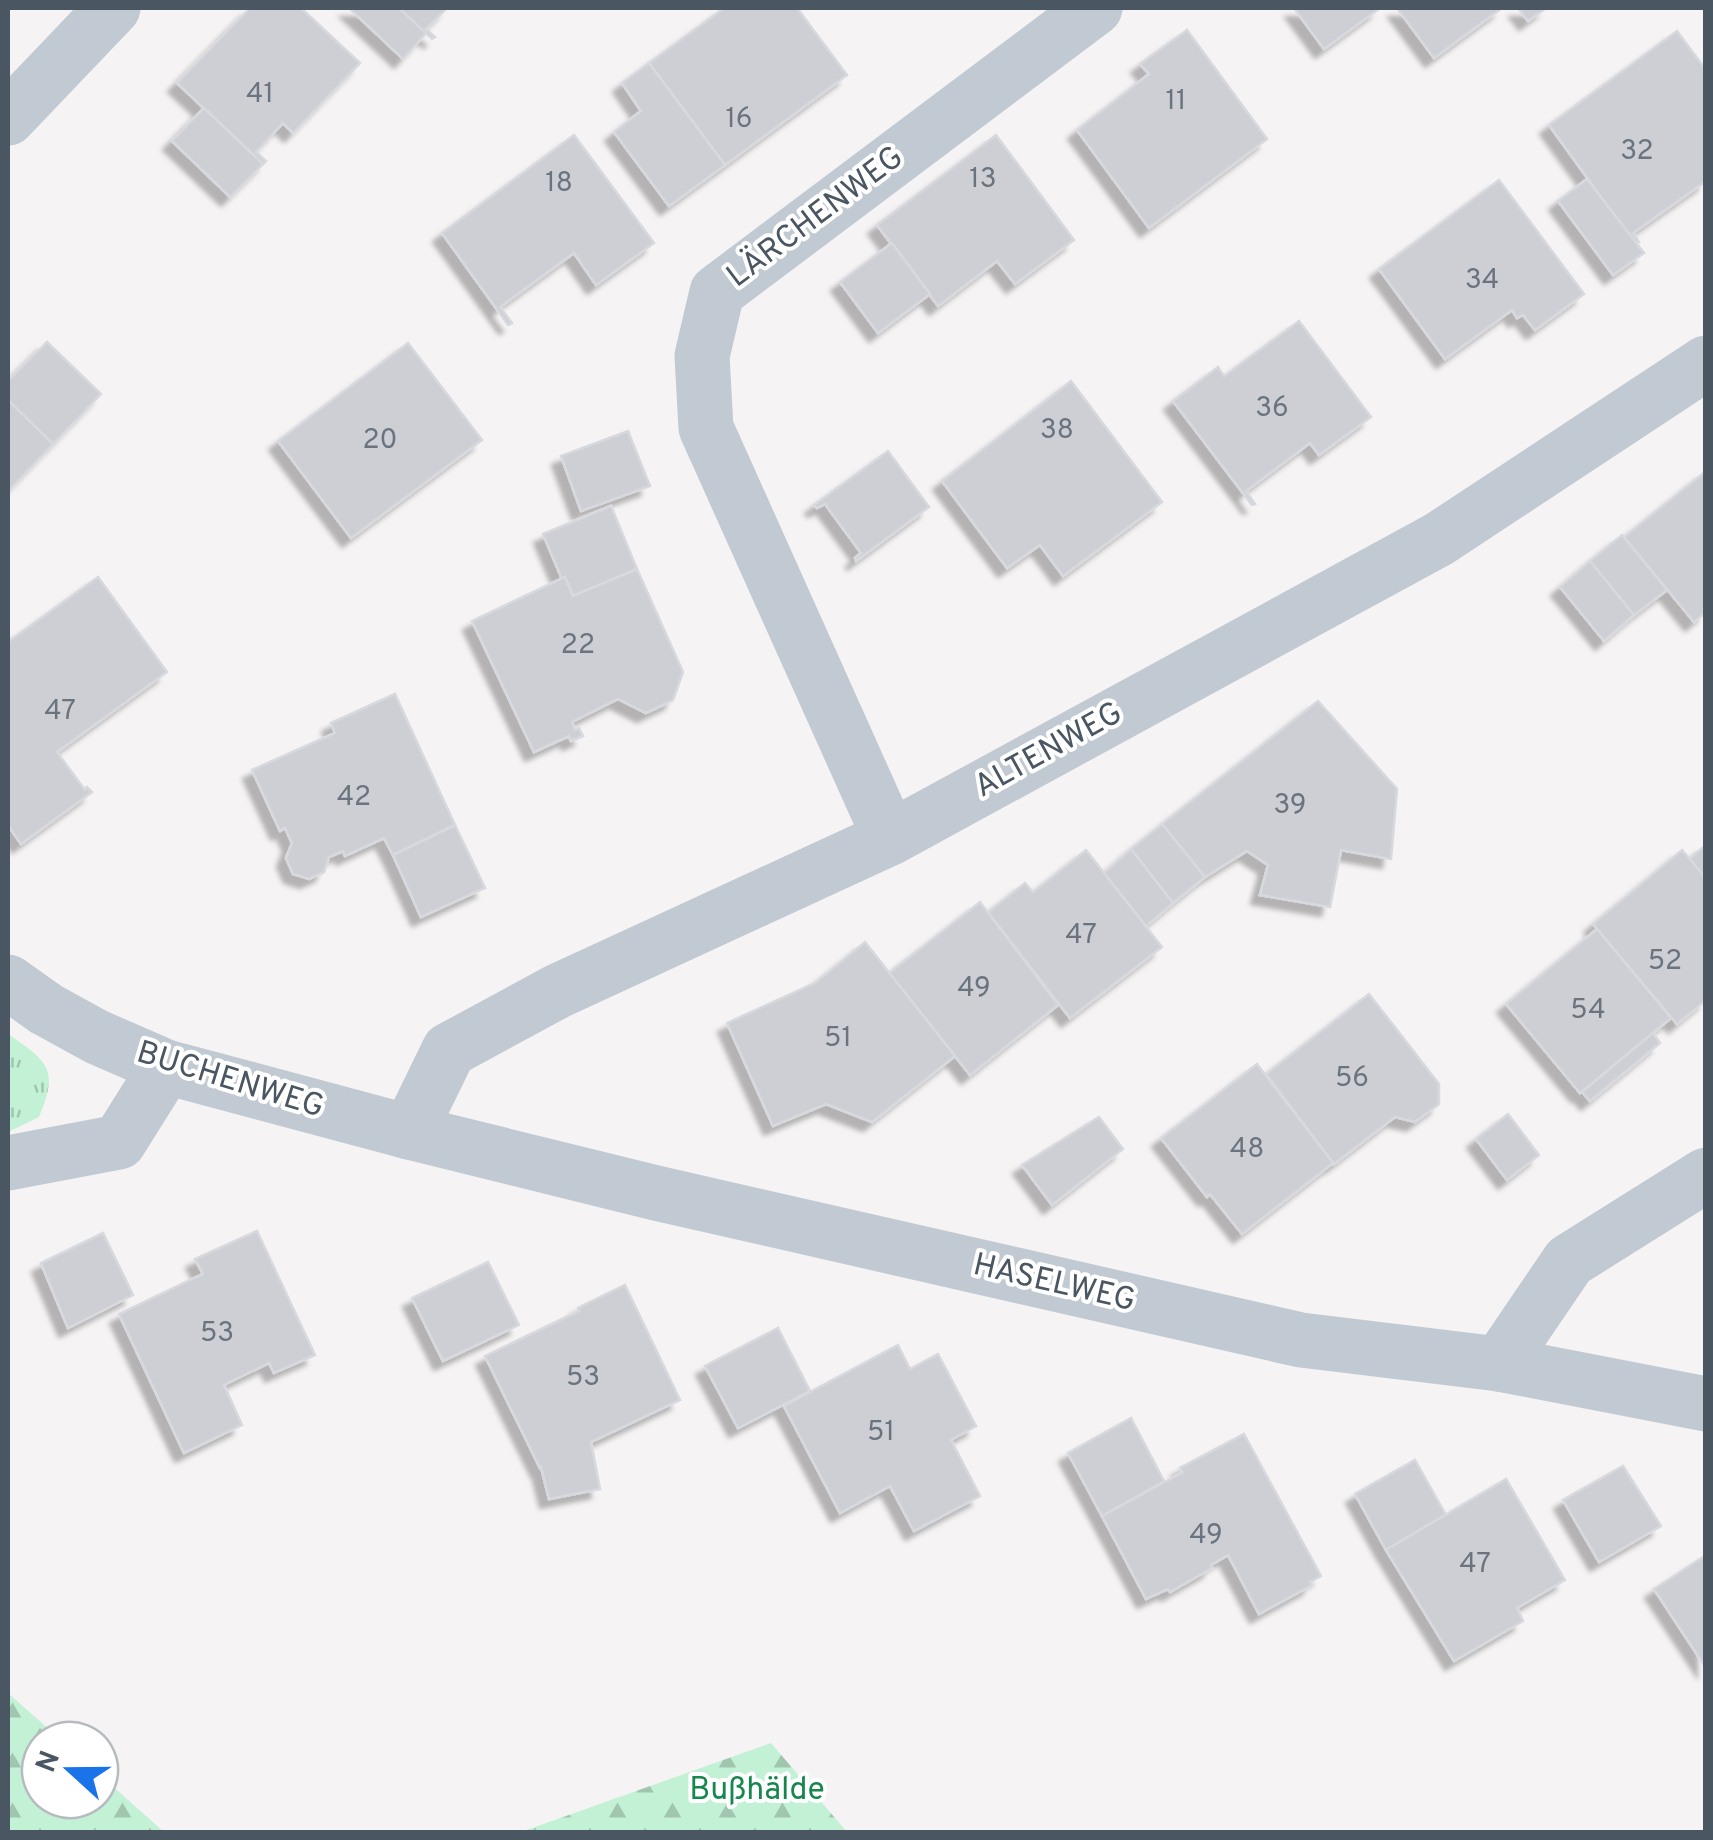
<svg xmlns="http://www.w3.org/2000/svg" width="1713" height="1840" viewBox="0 0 1713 1840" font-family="Overpass,sans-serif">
  <defs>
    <pattern id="grass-tufts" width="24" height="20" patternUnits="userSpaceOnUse" patternTransform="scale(2.5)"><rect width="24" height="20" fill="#c3f1d5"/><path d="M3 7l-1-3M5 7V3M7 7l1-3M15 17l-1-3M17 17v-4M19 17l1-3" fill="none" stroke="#a0c6b0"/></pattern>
    <pattern id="forest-firs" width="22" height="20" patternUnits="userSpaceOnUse" patternTransform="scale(2.5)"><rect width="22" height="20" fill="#c3f1d5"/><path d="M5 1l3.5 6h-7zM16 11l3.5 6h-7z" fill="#a0c6b0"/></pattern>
    <filter id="shadow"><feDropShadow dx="-9" dy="9" stdDeviation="2.5" flood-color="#0004"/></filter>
  </defs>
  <rect width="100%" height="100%" fill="#f5f3f3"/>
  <path fill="url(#grass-tufts)" d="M8,1034C47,1061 60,1069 39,1117L8,1132Z"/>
  <g fill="url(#forest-firs)">
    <path d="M8,1693L61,1740H40V1800H100V1775L164,1832H8Z"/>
    <path d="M771,1743L847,1832H521Z"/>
  </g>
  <g fill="#cdcfd5" stroke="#d7d9de" stroke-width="2.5" filter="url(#shadow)">
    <path d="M250,8H301L360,63L293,133L283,123L256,152L266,161L263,164L177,83Z"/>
    <path d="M349,8H399L426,33L403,59Z"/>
    <path d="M399,8H447L426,29L435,37L432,39Z"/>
    <path d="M724,8H797L847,75L725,165L649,63Z"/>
    <path d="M1294,8H1380L1324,49Z"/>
    <path d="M1397,8H1502L1434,58Z"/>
    <path d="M1518,8H1546L1528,21Z"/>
    <path d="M1187,30L1267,139L1149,228L1077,130L1149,74L1140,64Z"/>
    <path d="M1677,31L1706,70V181L1633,233L1639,242L1635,244L1549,125Z"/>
    <path d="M649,63L725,165L669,206L614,132L641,111L622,83Z"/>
    <path d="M204,108L263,164L230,197L172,141Z"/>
    <path d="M574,135L654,243L596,285L574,253L500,307L512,323L508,325L442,233Z"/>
    <path d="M996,135L1074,240L1015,284L997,261L938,306L877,225Z"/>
    <path d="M1587,179L1644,253L1613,275L1558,201Z"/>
    <path d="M1499,180L1584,294L1535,330L1523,315L1517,318L1512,310L1445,359L1379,269Z"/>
    <path d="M892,243L930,294L878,333L840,282Z"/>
    <path d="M1299,321L1371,417L1319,455L1310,443L1246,491L1255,504L1252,505L1173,401L1218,367L1224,376Z"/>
    <path d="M47,342L101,394L53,444L8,400V381Z"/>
    <path d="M408,343L482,440L351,538L278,441Z"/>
    <path d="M1071,381L1162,502L1063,576L1040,545L1007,568L942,481Z"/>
    <path d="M8,400L53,444L8,491Z"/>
    <path d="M628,431L650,486L581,511L561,456Z"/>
    <path d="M888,451L929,507L856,561L855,558L861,553L825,504L817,508L814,505Z"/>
    <path d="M1706,471V612L1694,622L1624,537Z"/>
    <path d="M611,506L637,569L573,596L565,577L562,579L543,534Z"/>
    <path d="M1622,535L1667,590L1634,615L1590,561Z"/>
    <path d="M1590,561L1634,615L1604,641L1560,587Z"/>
    <path d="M637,569L683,672L673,700L646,713L618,699L572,722L575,730L579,728L583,736L571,741L569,736L534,752L472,621L565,577L573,596Z"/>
    <path d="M98,577L167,672L57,752L85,790L87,787L92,792L21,844L8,825V642Z"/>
    <path d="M395,694L455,825L393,855L384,838L345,856L343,851L329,857L324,872L309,879L293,874L286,858L292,843L285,828L280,831L252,770L335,733L331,723Z"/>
    <path d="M1318,701L1397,789L1391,859L1341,850L1330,907L1260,895L1268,865L1247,851L1205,877L1162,824Z"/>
    <path d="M1162,824L1205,877L1173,903L1131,849Z"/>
    <path d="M455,825L485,888L421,917L393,855Z"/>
    <path d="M1706,845V878L1689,859Z"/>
    <path d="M1131,849L1173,903L1146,926L1104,873Z"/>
    <path d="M1086,850L1162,947L1070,1018L988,912L1025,883L1033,892Z"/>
    <path d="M1682,850L1706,878V1000L1677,1024L1593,924Z"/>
    <path d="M980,902L1058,1005L970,1075L889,973Z"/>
    <path d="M1597,929L1671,1018L1580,1093L1506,1004Z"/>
    <path d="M865,942L955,1056L872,1122L826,1104L773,1126L727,1023L815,983Z"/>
    <path d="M1369,994L1439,1084V1104L1415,1122L1395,1117L1334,1164L1266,1074Z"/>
    <path d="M1653,1033L1660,1043L1590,1101L1582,1092Z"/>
    <path d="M1257,1064L1333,1163L1242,1234L1210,1194L1207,1197L1161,1138Z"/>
    <path d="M1508,1114L1539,1155L1507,1180L1476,1139Z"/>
    <path d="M1099,1117L1123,1149L1052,1205L1022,1165Z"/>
    <path d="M257,1231L315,1355L274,1373L269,1363L224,1385L242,1425L184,1453L119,1314L203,1274L195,1259Z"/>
    <path d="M103,1233L133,1295L68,1328L41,1263Z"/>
    <path d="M488,1262L519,1325L443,1361L412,1298Z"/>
    <path d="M625,1285L680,1400L591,1442L600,1489L549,1499L541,1467L540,1468L485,1356L579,1311L578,1308Z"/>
    <path d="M778,1328L810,1391L738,1428L705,1366Z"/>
    <path d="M898,1345L910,1369L938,1354L976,1426L951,1440L980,1496L914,1531L890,1486L840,1513L784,1406Z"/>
    <path d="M1131,1418L1164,1481L1102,1516L1068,1453Z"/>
    <path d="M1244,1434L1321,1576L1310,1582L1312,1585L1259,1614L1228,1555L1211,1565L1212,1568L1170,1592L1168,1589L1146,1599L1102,1516L1183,1472L1180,1468Z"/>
    <path d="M1415,1460L1446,1515L1386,1550L1355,1494Z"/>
    <path d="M1623,1466L1661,1526L1599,1562L1563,1500Z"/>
    <path d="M1506,1479L1565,1580L1517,1608L1523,1621L1454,1661L1386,1550Z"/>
    <path d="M1706,1555V1668L1654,1589Z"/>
  </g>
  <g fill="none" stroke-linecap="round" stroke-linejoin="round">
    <g stroke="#c1cad2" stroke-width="55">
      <path d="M8,118L113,8"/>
      <path d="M890,838L706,428L702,356L717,292L1095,8"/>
      <path d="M8,982L46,1009L97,1037L166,1067L409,1132L656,1193L1301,1340L1499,1364L1706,1404"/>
      <path d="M409,1132L449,1050L558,991L890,838L1439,539L1706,363"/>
      <path d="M8,1163L119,1142L166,1067"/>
      <path d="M1499,1364L1569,1261L1706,1175"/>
    </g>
  </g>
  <g text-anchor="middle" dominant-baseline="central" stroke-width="8" stroke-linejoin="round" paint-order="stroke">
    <g font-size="28" fill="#6b747e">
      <text x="260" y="95">41</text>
      <text x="1176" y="102">11</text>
      <text x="739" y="120">16</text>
      <text x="1637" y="152">32</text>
      <text x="983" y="180">13</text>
      <text x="559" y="184">18</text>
      <text x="1482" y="281">34</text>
      <text x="1272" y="409">36</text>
      <text x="1057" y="431">38</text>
      <text x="380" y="441">20</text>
      <text x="578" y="646">22</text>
      <text x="60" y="712">47</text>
      <text x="354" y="798">42</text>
      <text x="1290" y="806">39</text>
      <text x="1081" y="936">47</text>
      <text x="1665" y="962">52</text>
      <text x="974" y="989">49</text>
      <text x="1588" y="1011">54</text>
      <text x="838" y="1039">51</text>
      <text x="1352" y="1079">56</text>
      <text x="1247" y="1150">48</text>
      <text x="217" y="1334">53</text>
      <text x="583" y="1378">53</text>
      <text x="881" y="1433">51</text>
      <text x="1206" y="1536">49</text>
      <text x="1475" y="1565">47</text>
    </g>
    <g font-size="32" fill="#4a5661" stroke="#fff">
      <text transform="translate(816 218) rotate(-37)">LÄRCHENWEG</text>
      <text transform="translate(1049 751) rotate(-29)">ALTENWEG</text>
      <text transform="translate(230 1081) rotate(17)">BUCHENWEG</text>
      <text transform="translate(1054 1284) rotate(13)">HASELWEG</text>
    </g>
    <g font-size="32" fill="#17864f" stroke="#fff">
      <text x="757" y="1791">Bußhälde</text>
    </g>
  </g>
  <rect width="1713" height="1840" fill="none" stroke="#4a5661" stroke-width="20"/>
  <g transform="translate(70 1770) rotate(291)"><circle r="48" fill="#ffffff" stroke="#b7bbc0" stroke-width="2.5"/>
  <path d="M0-8L18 38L0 25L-18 38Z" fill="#1a73e8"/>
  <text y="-15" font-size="28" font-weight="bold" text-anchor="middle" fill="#4a5661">N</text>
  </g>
</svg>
